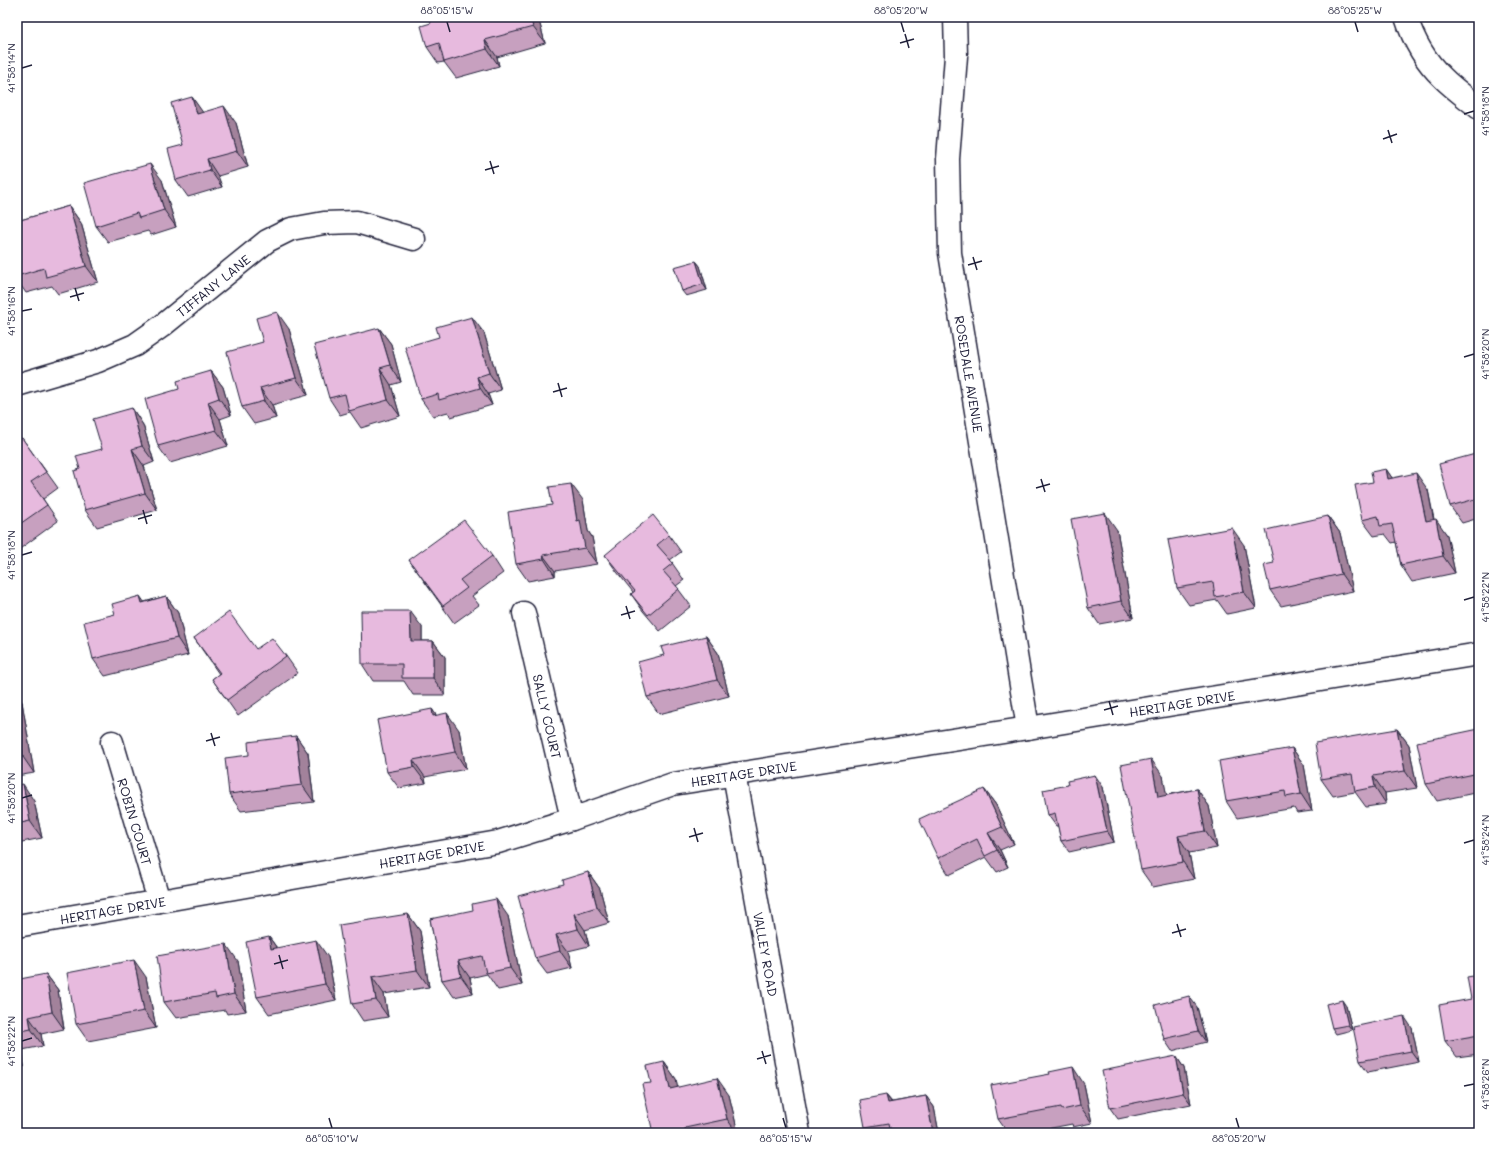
<svg xmlns="http://www.w3.org/2000/svg" width="1496" height="1150" viewBox="0 0 1496 1150" font-family="Mali,sans-serif">
  <rect width="100%" height="100%" fill="#fff"/>
  <filter id="ink" filterUnits="userSpaceOnUse"><feTurbulence type="fractalNoise" baseFrequency=".025" numOctaves="2"/><feDisplacementMap in="SourceGraphic" scale="8" xChannelSelector="R" yChannelSelector="G"/><feConvolveMatrix kernelMatrix="1 2 1 2 8 2 1 2 1" color-interpolation-filters="sRGB"/></filter>
  <g filter="url(#ink)">
    <g fill="none" stroke-linecap="round" stroke-linejoin="round">
      <defs>
        <g id="minor">
          <path id="s1" d="M955,17L956,56L948,159L950,253L1028,728"/>
          <path d="M1406,17C1413,39 1426,62 1443,78C1454,89 1467,98 1479,108"/>
          <path id="s2" d="M17,385L98,361L135,345L162,326L267,241L291,229L324,223L357,222L414,239"/>
          <path id="s3" d="M524,613L572,819"/>
          <path id="s4" d="M112,742L159,901"/>
          <path id="s5" d="M734,774L799,1133"/>
          <path id="s6" d="M17,926L498,842L572,819L673,784L1028,728L1479,654"/>
        </g>
      </defs>
      <use href="#minor" stroke="#22223b" stroke-width="25"/>
      <use href="#minor" stroke="#fff" stroke-width="22"/>
    </g>
    <g fill="#c7a0bf" stroke="#22223b">
      <path d="M538,17L545,43L497,57L499,66L456,78L444,62L438,63L427,47L431,23Z"/>
      <path d="M192,97L202,113L236,123L248,167L218,176L222,187L188,197L176,180Z"/>
      <path d="M162,180L176,227L151,235L148,231L108,242L96,226Z"/>
      <path d="M69,206L81,223L98,282L58,294L52,286L26,293L17,280V221Z"/>
      <path d="M696,261L700,266L707,290L686,296L682,291Z"/>
      <path d="M379,328L391,344L401,382L391,385L400,416L361,428L350,412L340,415L329,398Z"/>
      <path d="M289,329L308,395L272,405L276,418L254,424L242,407L263,342Z"/>
      <path d="M484,333L501,390L488,394L492,405L451,417L448,412L433,416L421,399Z"/>
      <path d="M211,371L223,387L231,415L220,419L228,446L170,463L158,446L179,389Z"/>
      <path d="M132,408L143,425L154,462L144,466L157,510L97,527L85,510L80,469L102,449Z"/>
      <path d="M22,438L58,488L43,499L58,521L17,551V441Z"/>
      <path d="M1479,453V518L1462,523L1450,506Z"/>
      <path d="M1386,469L1392,478L1428,490L1434,519L1447,535L1455,573L1412,582L1401,565L1396,542L1392,543L1385,534L1374,536L1362,520L1373,482Z"/>
      <path d="M583,500L588,531L592,537L597,564L555,571V576L528,581L516,564Z"/>
      <path d="M1328,516L1340,533L1353,591L1281,606L1270,590L1274,563Z"/>
      <path d="M1117,530L1133,618L1099,624L1088,608Z"/>
      <path d="M669,535L681,552L670,560L684,580L676,586L691,606L660,631L643,611L631,594L633,592L617,572L605,555Z"/>
      <path d="M1244,545L1256,608L1227,614L1217,600L1189,605L1177,588Z"/>
      <path d="M492,556L503,573L472,596L479,605L454,623L409,560Z"/>
      <path d="M166,596L178,613L188,655L105,676L93,659L115,614L144,602Z"/>
      <path d="M422,627V641H433L445,657V695H413L404,681H373L362,664Z"/>
      <path d="M706,636L718,653L729,696L659,714L647,697L664,655Z"/>
      <path d="M194,638L256,649L286,656L298,673L238,716L212,679L219,674Z"/>
      <path d="M17,695L22,702L34,773L17,776Z"/>
      <path d="M432,709L436,715L459,730L466,769L425,777L426,783L399,788L387,772Z"/>
      <path d="M1397,729L1409,745L1417,788L1385,793L1386,804L1366,807L1355,792L1333,796L1321,779Z"/>
      <path d="M1479,729V792L1437,801L1426,784Z"/>
      <path d="M296,736L308,753L314,802L241,811L229,794L249,755Z"/>
      <path d="M1292,748L1304,765L1312,811L1297,813L1294,808L1237,818L1226,801Z"/>
      <path d="M1163,776L1166,795L1197,789L1209,806L1217,848L1189,853L1194,879L1153,887L1141,870Z"/>
      <path d="M17,785L34,801L42,838L17,843Z"/>
      <path d="M1103,787L1114,842L1069,852L1061,841L1058,826H1056L1048,815Z"/>
      <path d="M984,789L996,805L1014,844L1000,850L1008,867L997,872L986,857L949,875L938,858Z"/>
      <path d="M588,872L600,889L609,923L585,930L589,946L568,951L572,968L547,974L535,958L563,884Z"/>
      <path d="M408,914L420,931L429,987L384,994L388,1017L363,1021L352,1004Z"/>
      <path d="M508,916L522,985L498,990L487,974L470,978L473,993L454,997L442,980L430,919Z"/>
      <path d="M269,937L277,948L328,957L336,1000L269,1014L257,997Z"/>
      <path d="M238,961L246,1011L227,1014L225,1010L176,1018L164,1002Z"/>
      <path d="M46,974L58,990L64,1029L41,1034L43,1046L22,1050L24,1067L17,1068V985L21,984Z"/>
      <path d="M1479,975V1054L1457,1057L1445,1041L1471,999Z"/>
      <path d="M146,977L156,1028L88,1041L76,1024Z"/>
      <path d="M1346,1006L1352,1030L1336,1034L1332,1028Z"/>
      <path d="M1197,1007L1206,1042L1172,1051L1164,1039Z"/>
      <path d="M1412,1028L1419,1062L1368,1072L1360,1061Z"/>
      <path d="M1176,1056L1184,1068L1191,1104L1118,1119L1110,1108Z"/>
      <path d="M664,1062L676,1079L677,1087L729,1095L738,1133H653L651,1083Z"/>
      <path d="M1050,1074L1084,1084L1092,1123L1073,1127L1072,1124L1026,1133H1008L998,1119Z"/>
      <path d="M886,1095L892,1102L926,1096L934,1107L939,1133H869L865,1127Z"/>
    </g>
    <g fill="#a2829b" stroke="#22223b">
      <path d="M530,17H538L545,43L533,27Z"/>
      <path d="M485,40L497,57L499,66L487,49Z"/>
      <path d="M192,97L204,114H197Z"/>
      <path d="M224,106L236,123L248,167L237,151Z"/>
      <path d="M207,159L218,176L222,187L210,170Z"/>
      <path d="M150,164L162,180L176,227L164,210Z"/>
      <path d="M69,206L81,223L98,282L86,266Z"/>
      <path d="M696,261L700,266L707,290L703,284Z"/>
      <path d="M277,312L289,329L308,395L296,378Z"/>
      <path d="M472,317L484,333L501,390L489,373Z"/>
      <path d="M379,328L391,344L401,382L390,365Z"/>
      <path d="M380,368L391,385L400,416L388,400Z"/>
      <path d="M211,371L223,387L231,415L219,398Z"/>
      <path d="M477,377L488,394L492,405L480,388Z"/>
      <path d="M260,388L272,405L276,418L264,401Z"/>
      <path d="M208,402L220,419L228,446L216,430Z"/>
      <path d="M132,408L143,425L154,462L142,446Z"/>
      <path d="M132,449L144,466L157,510L145,493Z"/>
      <path d="M1386,469L1397,485L1388,479Z"/>
      <path d="M1416,473L1428,490L1437,538L1426,521Z"/>
      <path d="M571,484L583,500L588,531L592,537L597,564L585,548L577,521Z"/>
      <path d="M1105,513L1117,530L1133,618L1121,601Z"/>
      <path d="M1328,516L1340,533L1353,591L1341,574Z"/>
      <path d="M1436,519L1447,535L1455,573L1443,556Z"/>
      <path d="M1232,528L1244,545L1256,608L1244,592Z"/>
      <path d="M543,555L555,571V576L544,559Z"/>
      <path d="M140,596L152,613L142,603Z"/>
      <path d="M166,596L178,613L188,655L177,638Z"/>
      <path d="M410,611L422,627V658L411,641Z"/>
      <path d="M706,636L718,653L729,696L717,680Z"/>
      <path d="M433,641L445,657V695L433,678Z"/>
      <path d="M17,695L22,702L34,773L23,757L17,724Z"/>
      <path d="M432,709L443,726L433,716Z"/>
      <path d="M447,713L459,730L466,769L455,752Z"/>
      <path d="M1397,729L1409,745L1417,788L1405,771Z"/>
      <path d="M296,736L308,753L314,802L302,785Z"/>
      <path d="M1292,748L1304,765L1312,811L1301,794Z"/>
      <path d="M1151,759L1163,776L1170,813L1158,797Z"/>
      <path d="M413,760L425,777L426,783L414,767Z"/>
      <path d="M1095,775L1103,787L1114,842L1107,831Z"/>
      <path d="M1373,776L1385,793L1386,804L1375,787Z"/>
      <path d="M23,784L34,801L42,838L30,821Z"/>
      <path d="M984,789L996,805L1014,844L1002,827Z"/>
      <path d="M1197,789L1209,806L1217,848L1205,831Z"/>
      <path d="M988,833L1000,850L1008,867L997,850Z"/>
      <path d="M1178,836L1189,853L1194,879L1183,862Z"/>
      <path d="M588,872L600,889L609,923L597,907Z"/>
      <path d="M496,899L508,916L522,985L510,968Z"/>
      <path d="M408,914L420,931L429,987L417,970Z"/>
      <path d="M574,914L585,930L589,946L578,929Z"/>
      <path d="M556,935L568,951L572,968L560,951Z"/>
      <path d="M269,937L281,954L271,949Z"/>
      <path d="M316,940L328,957L336,1000L325,984Z"/>
      <path d="M226,944L238,961L246,1011L234,994Z"/>
      <path d="M134,960L146,977L156,1028L144,1011Z"/>
      <path d="M458,961L470,978L473,993L461,976Z"/>
      <path d="M46,974L58,990L64,1029L52,1012Z"/>
      <path d="M372,977L384,994L388,1017L376,1000Z"/>
      <path d="M1189,996L1197,1007L1206,1042L1198,1031Z"/>
      <path d="M1342,1000L1346,1006L1352,1030L1348,1025Z"/>
      <path d="M1404,1016L1412,1028L1419,1062L1411,1051Z"/>
      <path d="M29,1017L41,1034L43,1046L31,1029Z"/>
      <path d="M17,1044L22,1050L24,1067L17,1056Z"/>
      <path d="M1176,1056L1184,1068L1191,1104L1183,1093Z"/>
      <path d="M664,1062L676,1079L681,1106L670,1089Z"/>
      <path d="M1073,1067L1084,1084L1092,1123L1080,1106Z"/>
      <path d="M717,1078L729,1095L738,1133H737L727,1119Z"/>
      <path d="M886,1095L894,1106L888,1103Z"/>
      <path d="M926,1096L934,1107L939,1133H933Z"/>
    </g>
    <g fill="#e7bade" stroke="#22223b">
      <path d="M429,17H530L533,27L485,40L487,49L444,62L439,43L427,47L421,26L431,23Z"/>
      <path d="M192,97L197,114L224,106L237,151L207,159L210,170L176,180L168,149L183,145L171,103Z"/>
      <path d="M150,164L164,210L139,218L137,213L96,226L84,183Z"/>
      <path d="M69,206L86,266L46,277L44,268L17,276V221Z"/>
      <path d="M696,261L703,284L682,291L674,267Z"/>
      <path d="M277,312L296,378L260,388L264,401L242,407L227,352L263,342L256,318Z"/>
      <path d="M472,317L489,373L477,377L480,388L439,400L438,394L421,399L405,347L439,337L436,327Z"/>
      <path d="M379,328L390,365L380,368L388,400L349,411L345,394L329,398L314,345Z"/>
      <path d="M211,371L219,398L208,402L216,430L158,446L145,399L179,389L177,381Z"/>
      <path d="M132,408L142,446L132,449L145,493L85,510L74,471L80,469L76,456L102,449L93,419Z"/>
      <path d="M22,438L46,472L31,482L47,505L17,526V441Z"/>
      <path d="M1479,453V498L1450,506L1439,464Z"/>
      <path d="M1386,469L1388,479L1416,473L1426,521L1436,519L1443,556L1401,565L1392,524L1380,526L1378,516L1362,520L1355,485L1373,482L1371,472Z"/>
      <path d="M571,484L577,521L580,520L585,548L543,555L544,559L516,564L508,512L552,505L549,487Z"/>
      <path d="M1105,513L1121,601L1088,608L1071,519Z"/>
      <path d="M653,515L669,535L657,545L673,563L663,571L679,589L648,615L631,594L635,591L605,555Z"/>
      <path d="M1328,516L1341,574L1270,590L1264,565L1274,563L1266,530Z"/>
      <path d="M464,520L492,556L460,580L467,588L443,606L409,560Z"/>
      <path d="M1232,528L1244,592L1215,597L1213,582L1177,588L1168,540Z"/>
      <path d="M140,596L142,603L166,596L177,638L93,659L84,622L115,614L112,604Z"/>
      <path d="M361,611H410L411,641H433V678H402V664H362Z"/>
      <path d="M229,612L256,649L272,638L286,656L227,700L212,679L220,673L194,638Z"/>
      <path d="M706,636L717,680L647,697L638,662L664,655L661,647Z"/>
      <path d="M432,709L433,716L447,713L455,752L413,760L414,767L387,772L377,720Z"/>
      <path d="M17,724L23,757L17,758Z"/>
      <path d="M1397,729L1405,771L1373,776L1375,787L1355,791L1352,774L1321,779L1315,743Z"/>
      <path d="M1479,729V773L1426,784L1417,742Z"/>
      <path d="M296,736L302,785L229,794L225,758L249,755L248,742Z"/>
      <path d="M1292,748L1301,794L1286,797L1285,791L1226,801L1219,761Z"/>
      <path d="M1151,759L1158,797L1197,789L1205,831L1178,836L1183,862L1141,870L1121,765Z"/>
      <path d="M1095,775L1107,831L1061,841L1055,813L1048,815L1043,790L1068,785L1067,781Z"/>
      <path d="M23,784L30,821L17,824V785Z"/>
      <path d="M984,789L1002,827L988,833L997,850L985,856L977,839L938,858L919,819Z"/>
      <path d="M588,872L597,907L574,914L578,929L556,935L560,951L535,958L518,896L563,884L562,880Z"/>
      <path d="M496,899L510,968L486,973L482,956L458,961L461,976L442,980L430,919L473,910L472,904Z"/>
      <path d="M408,914L417,970L372,977L376,1000L352,1004L339,925Z"/>
      <path d="M269,937L271,949L316,940L325,984L257,997L246,942Z"/>
      <path d="M226,944L234,994L216,998L215,993L164,1002L157,956Z"/>
      <path d="M134,960L144,1011L76,1024L67,973Z"/>
      <path d="M46,974L52,1012L29,1017L31,1029L17,1032V985L21,984L20,979Z"/>
      <path d="M1479,975V1035L1445,1041L1439,1005L1471,999L1467,977Z"/>
      <path d="M1189,996L1198,1031L1164,1039L1155,1005Z"/>
      <path d="M1342,1000L1348,1025L1332,1028L1326,1004Z"/>
      <path d="M1404,1016L1411,1051L1360,1061L1353,1027Z"/>
      <path d="M1176,1056L1183,1093L1110,1108L1102,1071Z"/>
      <path d="M664,1062L670,1089L717,1078L727,1119L685,1128L686,1133H653L642,1084L651,1083L647,1066Z"/>
      <path d="M1073,1067L1080,1106L1062,1110L1061,1107L998,1119L991,1085L1050,1074L1049,1072Z"/>
      <path d="M886,1095L888,1103L926,1096L933,1133H891L889,1123L865,1127L860,1100Z"/>
    </g>
  </g>
  <path fill="none" stroke="#22223b" stroke-width="1.5" d="M447,22L450,32M901,22L904,32M1355,22L1358,32M905,34L909,48M900,43L914,39M22,68L32,65M1464,114L1474,111M1388,130L1392,143M1383,139L1397,134M490,161L494,174M485,170L499,166M973,257L977,270M968,265L982,261M75,288L79,301M70,297L84,293M22,311L32,309M1464,357L1474,354M558,383L562,397M553,392L567,388M1041,479L1045,492M1036,488L1050,484M143,510L147,524M138,519L152,515M22,555L32,552M1464,600L1474,597M626,606L630,619M621,615L635,611M1109,701L1113,715M1104,710L1118,706M211,733L215,746M206,741L220,737M22,798L32,795M694,828L698,842M689,837L703,833M1464,843L1474,840M1177,924L1181,937M1172,933L1186,929M279,955L283,969M274,964L288,960M22,1041L32,1038M762,1051L766,1064M757,1059L771,1055M1464,1086L1474,1084M329,1118L332,1128M783,1118L786,1128M1236,1118L1239,1128"/>
  <g text-anchor="middle" dominant-baseline="central" stroke-width="4" stroke-linejoin="round" paint-order="stroke">
    <g font-size="13" fill="#22223b" stroke="#fff">
      <text stroke="none"><textPath href="#s2" startOffset="223">TIFFANY LANE</textPath></text>
      <text stroke="none"><textPath href="#s1" startOffset="359">ROSEDALE AVENUE</textPath></text>
      <text stroke="none"><textPath href="#s6" startOffset="1188">HERITAGE DRIVE</textPath></text>
      <text stroke="none"><textPath href="#s3" startOffset="106">SALLY COURT</textPath></text>
      <text stroke="none"><textPath href="#s6" startOffset="744">HERITAGE DRIVE</textPath></text>
      <text stroke="none"><textPath href="#s4" startOffset="83">ROBIN COURT</textPath></text>
      <text stroke="none"><textPath href="#s6" startOffset="421">HERITAGE DRIVE</textPath></text>
      <text stroke="none"><textPath href="#s6" startOffset="97">HERITAGE DRIVE</textPath></text>
      <text stroke="none"><textPath href="#s5" startOffset="183">VALLEY ROAD</textPath></text>
    </g>
  </g>
  <rect width="1496" height="1150" fill="none" stroke="#fff" stroke-width="44"/>
  <rect x="22" y="22" width="1452" height="1106" fill="none" stroke="#22223b" stroke-width="1.5"/>
  <g font-size="10" text-anchor="middle" fill="#22223b">
    <text x="447" y="14">88°05'15"W</text>
    <text x="901" y="14">88°05'20"W</text>
    <text x="1355" y="14">88°05'25"W</text>
    <text transform="translate(11 68) rotate(-90)" y="4">41°58'14"N</text>
    <text transform="translate(1485 111) rotate(-90)" y="4">41°58'18"N</text>
    <text transform="translate(11 311) rotate(-90)" y="4">41°58'16"N</text>
    <text transform="translate(1485 354) rotate(-90)" y="4">41°58'20"N</text>
    <text transform="translate(11 555) rotate(-90)" y="4">41°58'18"N</text>
    <text transform="translate(1485 597) rotate(-90)" y="4">41°58'22"N</text>
    <text transform="translate(11 798) rotate(-90)" y="4">41°58'20"N</text>
    <text transform="translate(1485 840) rotate(-90)" y="4">41°58'24"N</text>
    <text transform="translate(11 1041) rotate(-90)" y="4">41°58'22"N</text>
    <text transform="translate(1485 1084) rotate(-90)" y="4">41°58'26"N</text>
    <text x="332" y="1142">88°05'10"W</text>
    <text x="786" y="1142">88°05'15"W</text>
    <text x="1239" y="1142">88°05'20"W</text>
  </g>
</svg>
